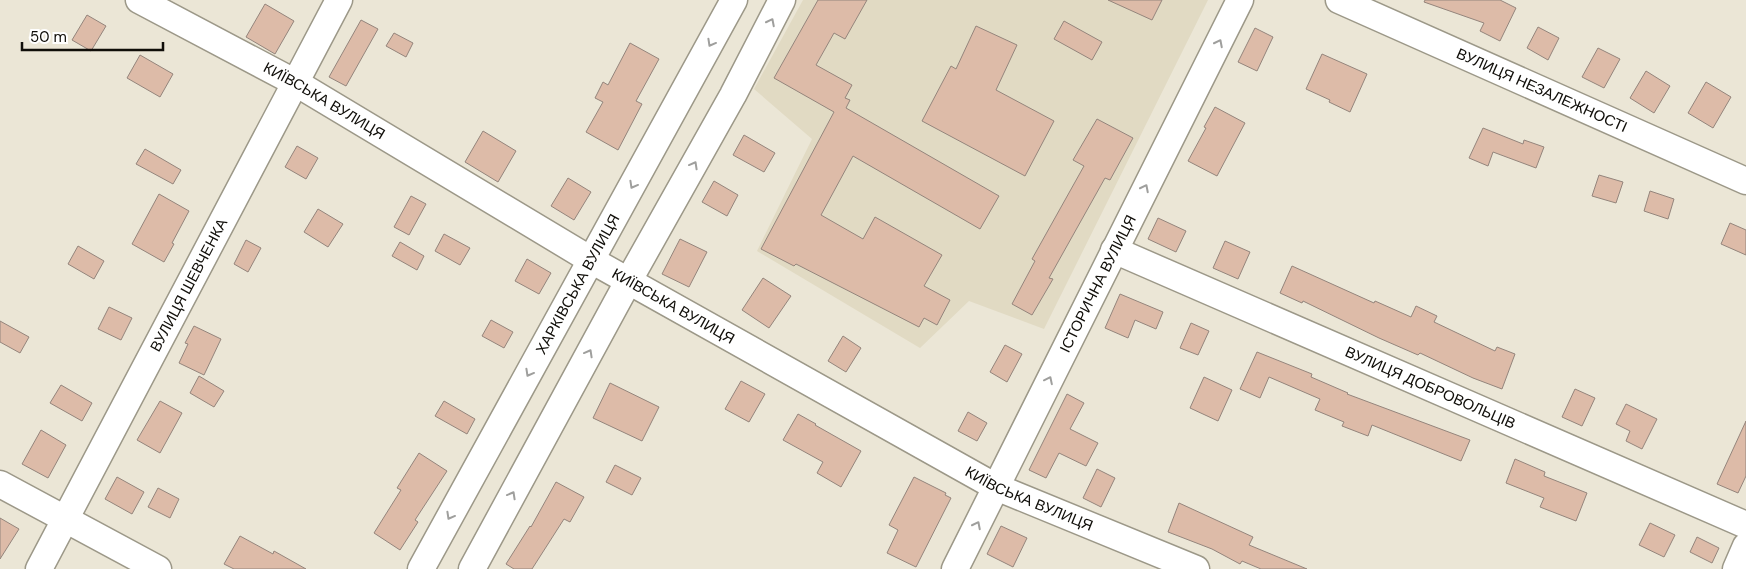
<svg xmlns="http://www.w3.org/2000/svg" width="1746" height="569" viewBox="0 0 1746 569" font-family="'DM Sans',sans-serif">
  <rect width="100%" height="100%" fill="#ebe6d6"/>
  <path fill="#e1dac3" d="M803,0H1208L1044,329L969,301L920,348L757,251L812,139L754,89Z"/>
  <g fill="#ddbba8" stroke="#94857c">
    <path d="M818,0H867L845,39L834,33L816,65L852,85L845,98L850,100L846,108L999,196L980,229L853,156L821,215L863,239L875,217L942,255L924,286L950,300L937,325L924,318L919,327L796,264L794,266L761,249L834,112L774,78Z"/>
    <path d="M1108,0H1162L1152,20Z"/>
    <path d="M1425,0H1500L1516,8L1500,41L1480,31L1484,23L1424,2Z"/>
    <path d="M265,4L294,21L275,54L246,37Z"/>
    <path d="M87,15L106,26L91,51L72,40Z"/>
    <path d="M361,20L378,29L346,86L329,77Z"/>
    <path d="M1064,21L1102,42L1092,60L1054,39Z"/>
    <path d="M976,26L1017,45L996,90L1054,121L1025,176L922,121L951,66L956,69Z"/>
    <path d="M1538,27L1559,38L1548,60L1527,48Z"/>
    <path d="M1255,28L1273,37L1257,71L1238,62Z"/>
    <path d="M394,33L413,43L406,57L386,46Z"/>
    <path d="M630,43L659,59L636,101L642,104L618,150L586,132L603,102L595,98L603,82L608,85Z"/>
    <path d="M1598,48L1620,59L1604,88L1582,77Z"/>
    <path d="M1322,54L1367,74L1350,112L1329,102L1330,100L1306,89Z"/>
    <path d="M140,55L173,74L160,97L127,78Z"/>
    <path d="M1646,71L1670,86L1654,113L1630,98Z"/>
    <path d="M1706,82L1731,97L1713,128L1688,113Z"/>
    <path d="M1215,107L1245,123L1217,176L1188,161L1206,128L1204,127Z"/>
    <path d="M1097,119L1133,138L1110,180L1105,178L1049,278L1053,279L1032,315L1012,304L1035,261L1032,259L1084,166L1073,160Z"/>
    <path d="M1483,128L1523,144L1524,140L1544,147L1536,168L1493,152L1488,166L1469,158Z"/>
    <path d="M483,131L516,151L498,182L465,162Z"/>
    <path d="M744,135L775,153L764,172L733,155Z"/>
    <path d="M297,146L318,158L306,179L285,167Z"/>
    <path d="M145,149L181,170L173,184L136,164Z"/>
    <path d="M1599,175L1623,182L1616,203L1592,196Z"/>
    <path d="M568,178L591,192L574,220L551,206Z"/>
    <path d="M714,181L738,195L727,216L702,202Z"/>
    <path d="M1650,191L1674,199L1668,219L1644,211Z"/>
    <path d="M159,194L189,211L172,243L174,244L164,262L132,244Z"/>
    <path d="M411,196L426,204L409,235L394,227Z"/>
    <path d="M318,209L343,224L328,247L304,232Z"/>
    <path d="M1158,218L1186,231L1176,252L1148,239Z"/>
    <path d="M1730,223L1746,230V255L1721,244Z"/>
    <path d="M444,234L470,248L460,265L435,251Z"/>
    <path d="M680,239L707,252L689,287L662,274Z"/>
    <path d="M246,240L261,248L248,272L234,264Z"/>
    <path d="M1225,241L1250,252L1238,279L1213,268Z"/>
    <path d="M400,242L424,256L417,270L392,256Z"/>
    <path d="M78,246L104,261L94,279L68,264Z"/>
    <path d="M527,259L551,273L539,294L515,281Z"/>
    <path d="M1292,266L1374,303L1375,301L1411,317L1416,306L1437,316L1434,322L1495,351L1497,347L1515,354L1502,389L1473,378L1420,353L1418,355L1379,338L1303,301L1302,303L1280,293Z"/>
    <path d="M763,278L791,296L769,328L742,310Z"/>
    <path d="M1120,294L1163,312L1156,329L1135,320L1128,338L1105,328Z"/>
    <path d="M109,307L132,318L121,340L98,329Z"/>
    <path d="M491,320L513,332L504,348L482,336Z"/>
    <path d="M0,321L29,337L20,353L0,342Z"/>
    <path d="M1191,323L1209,331L1198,355L1180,348Z"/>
    <path d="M194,326L221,339L204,375L179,363L188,344L185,343Z"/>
    <path d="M843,336L861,348L846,372L828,361Z"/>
    <path d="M1005,345L1022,354L1007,382L990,372Z"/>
    <path d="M1257,352L1312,374L1311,377L1348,393L1347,394L1470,440L1461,461L1372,425L1368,436L1342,426L1344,422L1315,410L1320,399L1269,377L1260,398L1240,389Z"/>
    <path d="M199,376L224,391L214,407L190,393Z"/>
    <path d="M1204,377L1232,390L1218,421L1190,408Z"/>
    <path d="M741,381L765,394L749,422L725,409Z"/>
    <path d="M610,383L659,407L642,441L593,418Z"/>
    <path d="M61,385L92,403L82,421L50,403Z"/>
    <path d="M1575,389L1595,398L1582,426L1562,417Z"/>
    <path d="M1067,394L1084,403L1070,429L1098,443L1086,466L1059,453L1046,478L1029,470Z"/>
    <path d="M160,401L182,413L160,453L137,440Z"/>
    <path d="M444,401L475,419L467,434L435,416Z"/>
    <path d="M1626,404L1657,419L1642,449L1626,441L1630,431L1616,424Z"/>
    <path d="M968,412L987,423L977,441L958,431Z"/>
    <path d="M798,414L816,424L815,425L861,451L841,487L817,473L823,462L783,440Z"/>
    <path d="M1746,421V476L1738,493L1717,484Z"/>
    <path d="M41,430L66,445L48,478L22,464Z"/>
    <path d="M419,453L447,471L415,520L418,522L400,550L374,533L401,490L397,488Z"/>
    <path d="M1515,459L1545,472L1544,476L1587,493L1576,521L1540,507L1544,498L1506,483Z"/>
    <path d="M615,465L641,478L632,495L606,482Z"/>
    <path d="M1097,469L1115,478L1101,507L1083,498Z"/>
    <path d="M117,477L144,492L132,514L105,499Z"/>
    <path d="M914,477L946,493L945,495L951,498L916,567L887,553L898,530L889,525Z"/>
    <path d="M556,482L584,497L570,522L564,519L532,569H514L506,564L530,526L531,527Z"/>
    <path d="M158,488L179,499L170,518L148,507Z"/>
    <path d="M1179,503L1253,537L1249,545L1307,569H1261L1242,561L1240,564L1212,549L1168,532Z"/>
    <path d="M0,518L19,529L0,559Z"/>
    <path d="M1650,523L1675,535L1664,557L1639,545Z"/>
    <path d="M1001,526L1027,538L1013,567L987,554Z"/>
    <path d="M240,536L273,554L274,551L306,569H234L224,564Z"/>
    <path d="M1697,537L1719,548L1712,563L1690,552Z"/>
  </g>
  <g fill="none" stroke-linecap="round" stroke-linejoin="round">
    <defs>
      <g id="minor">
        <path id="s1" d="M139,0L296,83L591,260L996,487L1196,569"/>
        <path id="s2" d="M1339,0L1746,181"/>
        <path id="s3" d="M1114,250L1746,525"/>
        <path d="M0,484L158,569"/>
        <path id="s4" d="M39,569L339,0"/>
        <path id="s5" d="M421,569L734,0"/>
        <path d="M472,569L629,280L733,95L782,0"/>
        <path id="s6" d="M955,569L1240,0"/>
        <path d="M1736,569L1746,546"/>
      </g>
    </defs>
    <use href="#minor" stroke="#9c9888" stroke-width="29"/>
    <use href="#minor" stroke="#fff" stroke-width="26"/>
  </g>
  <defs><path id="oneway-chevron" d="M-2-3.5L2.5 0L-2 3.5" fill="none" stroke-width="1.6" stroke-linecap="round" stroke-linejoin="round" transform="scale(1.25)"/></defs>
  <g stroke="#9f9f9d">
    <use href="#oneway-chevron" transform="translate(771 22) rotate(-63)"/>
    <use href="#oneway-chevron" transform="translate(711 43) rotate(119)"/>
    <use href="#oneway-chevron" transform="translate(1219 43) rotate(-63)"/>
    <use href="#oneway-chevron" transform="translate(694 165) rotate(-61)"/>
    <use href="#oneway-chevron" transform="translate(633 185) rotate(119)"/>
    <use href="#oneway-chevron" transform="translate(1145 188) rotate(-63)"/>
    <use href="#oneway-chevron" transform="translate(589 353) rotate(-61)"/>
    <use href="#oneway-chevron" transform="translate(529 373) rotate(119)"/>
    <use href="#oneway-chevron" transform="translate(1049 380) rotate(-64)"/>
    <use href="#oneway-chevron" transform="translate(512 495) rotate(-61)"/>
    <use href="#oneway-chevron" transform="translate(450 516) rotate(119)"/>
    <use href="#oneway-chevron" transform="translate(977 525) rotate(-63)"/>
  </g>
  <g text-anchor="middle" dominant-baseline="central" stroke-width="4.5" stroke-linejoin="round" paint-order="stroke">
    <g font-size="15" fill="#100e09" stroke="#fff">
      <text stroke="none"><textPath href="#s2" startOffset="222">ВУЛИЦЯ НЕЗАЛЕЖНОСТІ</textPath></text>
      <text stroke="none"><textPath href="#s1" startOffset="211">КИЇВСЬКА ВУЛИЦЯ</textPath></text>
      <text stroke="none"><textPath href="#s6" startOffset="319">ІСТОРИЧНА ВУЛИЦЯ</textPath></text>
      <text stroke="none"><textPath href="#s4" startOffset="321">ВУЛИЦЯ ШЕВЧЕНКА</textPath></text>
      <text stroke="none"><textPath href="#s5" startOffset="325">ХАРКІВСЬКА ВУЛИЦЯ</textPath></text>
      <text stroke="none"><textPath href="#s1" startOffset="616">КИЇВСЬКА ВУЛИЦЯ</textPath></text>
      <text stroke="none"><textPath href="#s3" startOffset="345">ВУЛИЦЯ ДОБРОВОЛЬЦІВ</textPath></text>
      <text stroke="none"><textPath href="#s1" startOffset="1021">КИЇВСЬКА ВУЛИЦЯ</textPath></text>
    </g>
  </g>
  <path d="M22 42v8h141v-8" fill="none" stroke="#100e09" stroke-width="2.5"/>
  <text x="30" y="42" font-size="15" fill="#100e09" stroke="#ffffff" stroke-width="4" paint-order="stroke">50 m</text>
</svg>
